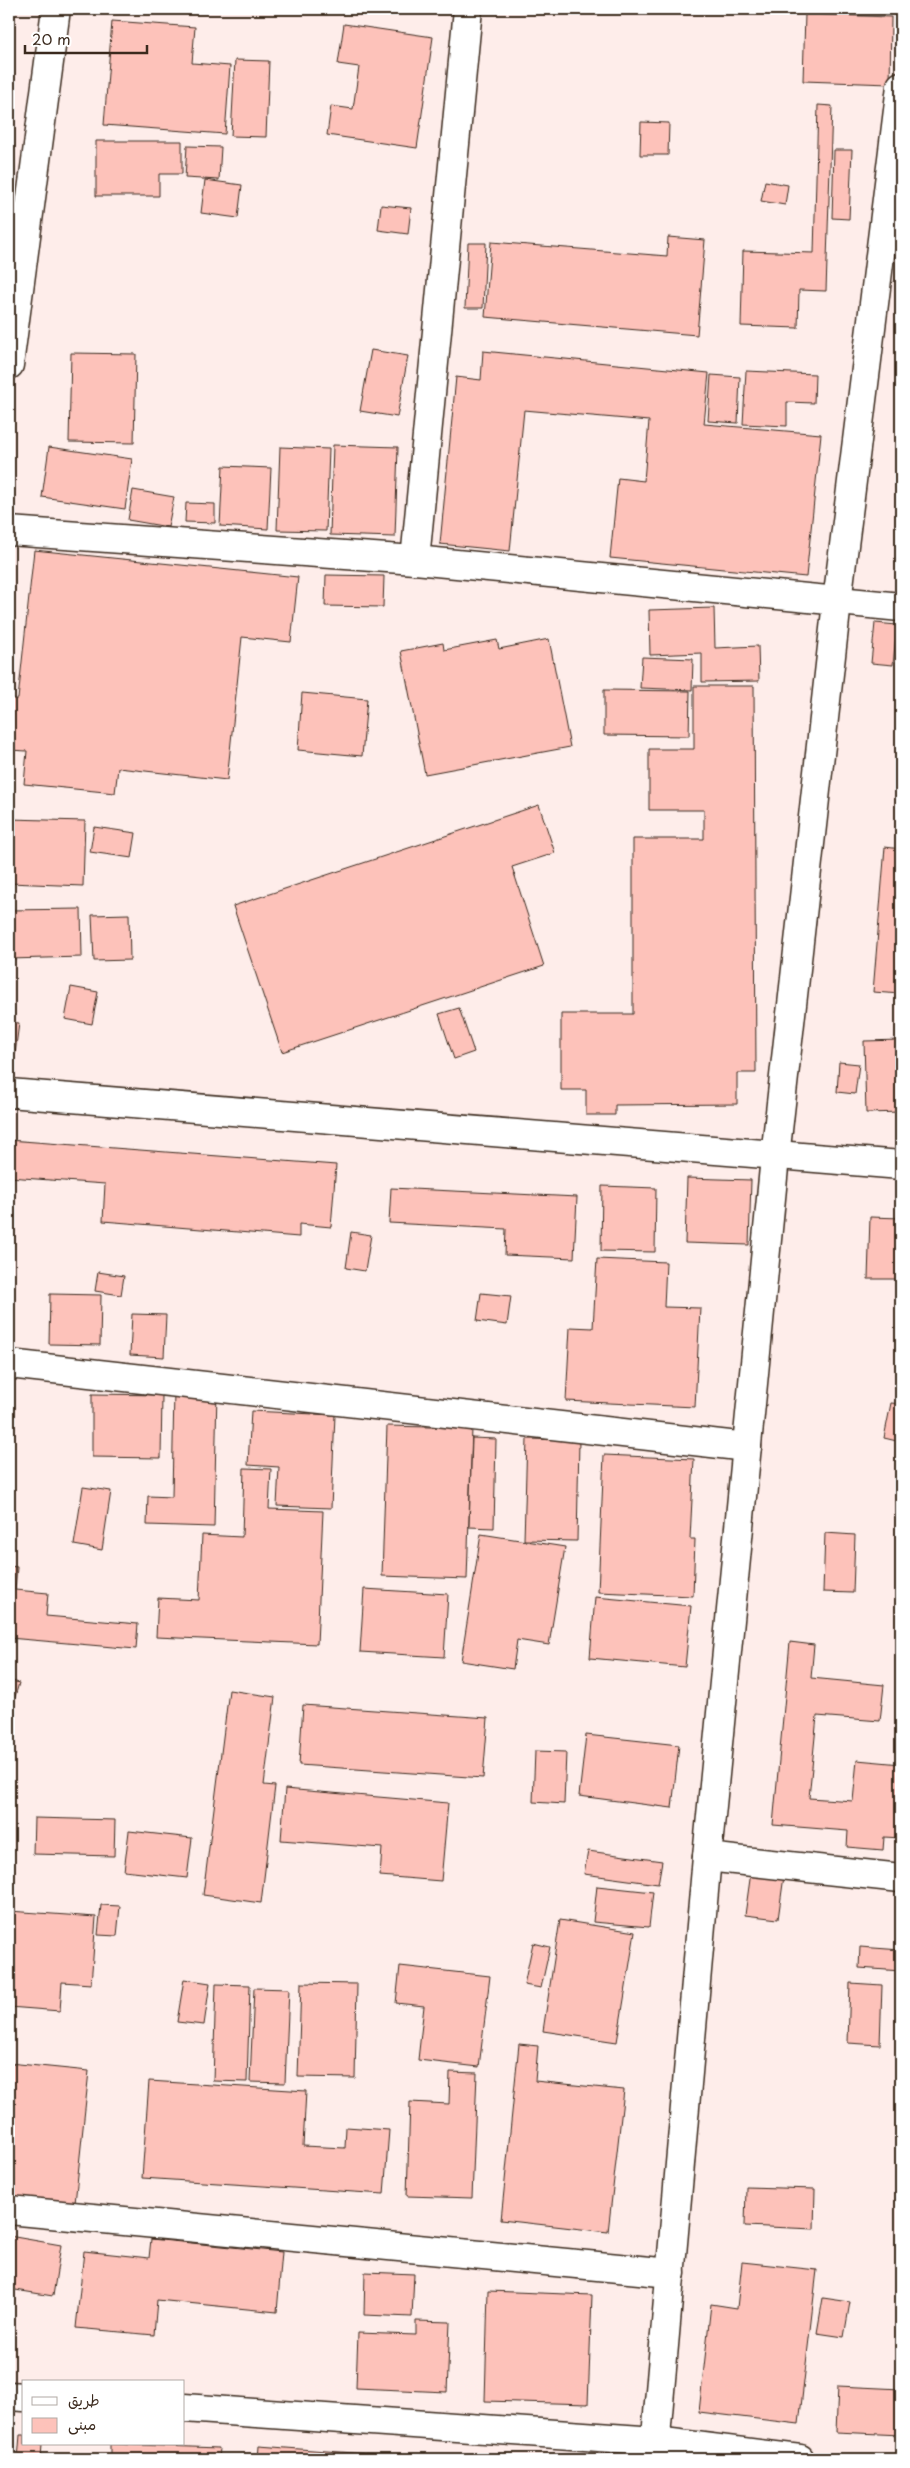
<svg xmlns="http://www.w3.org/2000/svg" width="910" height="2468" viewBox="0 0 910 2468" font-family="'Playpen Sans','Playpen Sans Arabic',sans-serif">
  <rect width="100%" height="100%" fill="#feedea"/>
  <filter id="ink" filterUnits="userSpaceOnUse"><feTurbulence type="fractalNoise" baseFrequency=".02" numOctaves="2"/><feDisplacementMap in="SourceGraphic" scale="10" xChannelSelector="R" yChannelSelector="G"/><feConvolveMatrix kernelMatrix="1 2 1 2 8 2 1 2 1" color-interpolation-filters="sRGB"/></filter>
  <g filter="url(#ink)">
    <g fill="#fdc2ba" stroke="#3b2a1e">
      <path d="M805,14L891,17L890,84L803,81Z"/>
      <path d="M112,21L195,27L192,63L230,66L225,134L104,125Z"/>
      <path d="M344,24L433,37L417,148L327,135L331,106L353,109L359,67L338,64Z"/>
      <path d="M235,60L269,61L266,137L231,136Z"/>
      <path d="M818,105L832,106L826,291L799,290L798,328L741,326L743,251L814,253Z"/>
      <path d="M641,122L669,123L668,155H640Z"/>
      <path d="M96,141H182V174H159V196H96Z"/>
      <path d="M187,146L221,147L219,180L185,178Z"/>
      <path d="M834,150H852L849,219L832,218Z"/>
      <path d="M205,180L242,185L238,218L201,213Z"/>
      <path d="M765,181L788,185L785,205L761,201Z"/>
      <path d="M381,205L411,208L408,234L378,230Z"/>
      <path d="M668,237L705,240L697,335L485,317L491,242L667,256Z"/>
      <path d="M468,243H486L483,308H465Z"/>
      <path d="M371,350L408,356L397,417L360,411Z"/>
      <path d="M483,351L709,373L704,424L821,434L806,577L610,558L618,478L644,481L649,421L524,410L510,551L440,544L456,377L481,380Z"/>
      <path d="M71,353L136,354L134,443L69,442Z"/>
      <path d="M746,371L815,374L814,403L787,402V426L743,424Z"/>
      <path d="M711,375L740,377L738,423L708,421Z"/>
      <path d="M333,445L398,447L395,537L330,535Z"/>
      <path d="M49,447L132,459L125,509L42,497Z"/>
      <path d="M280,447L329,449L326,531L277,530Z"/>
      <path d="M223,466L271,468L268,529L220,526Z"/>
      <path d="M133,490L174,497L168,527L128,520Z"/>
      <path d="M186,503L215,504V523L185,522Z"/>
      <path d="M34,550L298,577L291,642L242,637L227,780L118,768L115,793L24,784L27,751L9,750V710L10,699H18Z"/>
      <path d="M326,575L384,576L383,607L325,606Z"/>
      <path d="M714,608L715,648L758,646L759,681L702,682V653L650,655L649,610Z"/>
      <path d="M875,623L897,625L893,665L871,663Z"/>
      <path d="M549,639L570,747L425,774L401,651L443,643L444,650L497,640L499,649Z"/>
      <path d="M642,657L693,659L692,690L640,688Z"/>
      <path d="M694,686H754L756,1073H737V1104L615,1105V1115H586V1090H561V1014H633V839H704V810H649V749H694Z"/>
      <path d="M604,690L690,691L689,736L604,735Z"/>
      <path d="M302,693L367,699L362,756L298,750Z"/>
      <path d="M539,805L555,853L512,867L544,966L282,1052L233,906Z"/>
      <path d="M9,819L85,821L83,886L9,883Z"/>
      <path d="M94,827L136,833L132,858L90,852Z"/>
      <path d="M885,847L901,849V994L873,992Z"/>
      <path d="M81,909L82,957L9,959V910Z"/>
      <path d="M129,914L130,960L94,961L92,915Z"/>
      <path d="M71,987L98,992L92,1024L65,1019Z"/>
      <path d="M459,1008L474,1052L454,1059L439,1014Z"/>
      <path d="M9,1022L19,1023L15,1054H9Z"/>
      <path d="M901,1040V1112L866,1113L864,1041Z"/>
      <path d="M839,1062L859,1064L855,1094L837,1092Z"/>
      <path d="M9,1140L336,1165L331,1227L299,1224V1237L103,1221L105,1184L9,1177Z"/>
      <path d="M687,1178L751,1180L749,1245L685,1243Z"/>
      <path d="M602,1186L656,1188L655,1252L601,1251Z"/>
      <path d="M391,1188L577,1197L574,1258L505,1255L506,1229L389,1223Z"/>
      <path d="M870,1217L901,1218V1279H868Z"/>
      <path d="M351,1232L371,1235L365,1271L346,1268Z"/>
      <path d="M597,1259L666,1262L664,1307L700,1308L695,1407L566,1401L570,1327L593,1328Z"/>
      <path d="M98,1272L124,1276L121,1295L95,1291Z"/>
      <path d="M481,1293L511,1296L507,1325L477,1321Z"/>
      <path d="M50,1294L101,1295L100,1345L49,1344Z"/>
      <path d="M132,1314L166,1315L164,1357L130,1355Z"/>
      <path d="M174,1390L217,1391L214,1527L147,1525L148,1496L172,1497Z"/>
      <path d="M92,1394L162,1395L161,1458L92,1457Z"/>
      <path d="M891,1403L901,1404V1442L884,1438Z"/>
      <path d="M251,1411L335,1415L331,1508L277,1506L279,1467L248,1465Z"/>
      <path d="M387,1426L472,1428L467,1579L382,1576Z"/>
      <path d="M472,1438L496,1439L494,1528L469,1527Z"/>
      <path d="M527,1439L579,1440L577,1541L524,1540Z"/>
      <path d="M604,1455L694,1459L690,1539H695L693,1596L598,1592Z"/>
      <path d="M244,1468L271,1469L269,1509L323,1511L317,1644L156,1637L158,1598L199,1600L202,1535L242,1537Z"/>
      <path d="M83,1487L111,1491L102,1550L74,1545Z"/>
      <path d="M825,1533L855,1535L853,1593L823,1592Z"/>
      <path d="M481,1534L565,1547L549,1645L517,1640L513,1669L461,1661Z"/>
      <path d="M9,1566L17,1567L15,1590L48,1593L46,1616L138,1624L136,1649L9,1638Z"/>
      <path d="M364,1589L448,1594L444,1657L360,1652Z"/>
      <path d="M595,1597L691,1606L685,1667L590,1658Z"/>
      <path d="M790,1642L814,1645L811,1678L884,1685L880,1721L817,1716L809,1798L853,1801L857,1760L901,1764V1838L884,1837L883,1850L847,1847L848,1831L773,1825Z"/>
      <path d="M9,1680L19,1683L9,1717Z"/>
      <path d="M229,1690L275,1697L264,1785L275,1786L261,1903L203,1895Z"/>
      <path d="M303,1705L488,1718L483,1778L299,1765Z"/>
      <path d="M586,1735L679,1745L672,1808L579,1796Z"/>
      <path d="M535,1751L566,1752L564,1804L533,1802Z"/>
      <path d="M285,1789L448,1803L441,1881L380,1876L382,1848L281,1840Z"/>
      <path d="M34,1818L115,1820L114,1856L33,1854Z"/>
      <path d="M129,1831L192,1838L187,1878L124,1871Z"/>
      <path d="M588,1851L662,1861L658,1884L584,1874Z"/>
      <path d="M752,1865L785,1869L778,1919L745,1915Z"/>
      <path d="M597,1886L653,1892L649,1927L593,1922Z"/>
      <path d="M101,1905L120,1906L117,1936L98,1935Z"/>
      <path d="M9,1911L96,1917L91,1984L62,1982L60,2011L9,2007Z"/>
      <path d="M560,1920L635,1932L617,2042L543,2031Z"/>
      <path d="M533,1943L550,1947L541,1988L524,1985Z"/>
      <path d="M860,1947L901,1950V1971L859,1968Z"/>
      <path d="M400,1966L490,1976L479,2067L418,2060L424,2006L396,2003Z"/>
      <path d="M184,1979L210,1983L204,2025L177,2022Z"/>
      <path d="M301,1983L357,1984L355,2078L298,2077Z"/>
      <path d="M850,1983L882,1985L880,2045L848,2043Z"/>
      <path d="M216,1984L250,1985L247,2082L213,2081Z"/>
      <path d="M254,1988L289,1989L285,2083L250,2082Z"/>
      <path d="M519,2044L538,2046L535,2081L624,2090L608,2232L501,2220Z"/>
      <path d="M9,2063L89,2071L75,2203L9,2197Z"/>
      <path d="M450,2072L477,2073L472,2198L407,2196L410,2102L449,2104Z"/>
      <path d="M149,2081L306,2091L303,2146L345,2148L346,2127L389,2130L384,2194L142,2178Z"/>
      <path d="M746,2187L815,2189L814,2229L745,2226Z"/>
      <path d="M9,2236L61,2245L53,2296L9,2289Z"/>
      <path d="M151,2239L282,2252L277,2312L157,2300L154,2335L76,2328L84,2251L149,2258Z"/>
      <path d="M742,2262L817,2270L799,2424L699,2412L711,2304L737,2308Z"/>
      <path d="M365,2272L414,2274L412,2317L364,2315Z"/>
      <path d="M488,2291L592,2295L588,2404L485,2401Z"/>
      <path d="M823,2298L850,2302L844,2337L817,2333Z"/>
      <path d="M416,2321L450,2322L447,2392L356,2388L358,2333L416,2335Z"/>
      <path d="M838,2386L901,2389V2435L836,2432Z"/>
      <path d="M20,2435H24V2444H42L41,2459H18Z"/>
      <path d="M110,2444L219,2448L218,2459H110Z"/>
      <path d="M259,2446L435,2459H258Z"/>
    </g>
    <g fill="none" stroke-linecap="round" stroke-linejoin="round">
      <defs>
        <g id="street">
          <path d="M9,365L56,9"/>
          <path d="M9,531L415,560L468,9"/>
          <path d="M415,560L901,607"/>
          <path d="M9,1364L747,1447"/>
          <path d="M707,1857L901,1878"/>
          <path d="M9,2210L671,2273"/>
        </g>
        <g id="secondary">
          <path d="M9,1093L901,1165"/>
          <path d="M9,2396L24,2397"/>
          <path d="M184,2408L656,2441L800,2459"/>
          <path d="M654,2459L707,1857L775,1157L837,602L901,86"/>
        </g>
      </defs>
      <use href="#street" stroke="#3b2a1e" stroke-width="31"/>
      <use href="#secondary" stroke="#3b2a1e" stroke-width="31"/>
      <use href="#street" stroke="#fff" stroke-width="28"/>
      <use href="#secondary" stroke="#fff" stroke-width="28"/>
    </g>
  </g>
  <rect width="910" height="2468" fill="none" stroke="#fff" stroke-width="30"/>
  <rect x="15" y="15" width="880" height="2438" fill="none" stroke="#3b2a1e" stroke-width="2" filter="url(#ink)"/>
  <rect x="22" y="2380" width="162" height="65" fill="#ffffff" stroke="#b1aaa5"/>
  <rect x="32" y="2397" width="25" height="8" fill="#ffffff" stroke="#b1aaa5"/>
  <text x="68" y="2406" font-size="15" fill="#3b2a1e">طريق</text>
  <rect x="32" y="2418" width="25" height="15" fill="#fdc2ba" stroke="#b1aaa5"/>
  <text x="68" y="2430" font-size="15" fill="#3b2a1e">مبنى</text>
  <path d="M25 45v8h122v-8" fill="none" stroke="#3b2a1e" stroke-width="2.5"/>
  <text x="32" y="45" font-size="15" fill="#3b2a1e" stroke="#ffffff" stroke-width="4" paint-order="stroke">20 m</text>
</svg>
